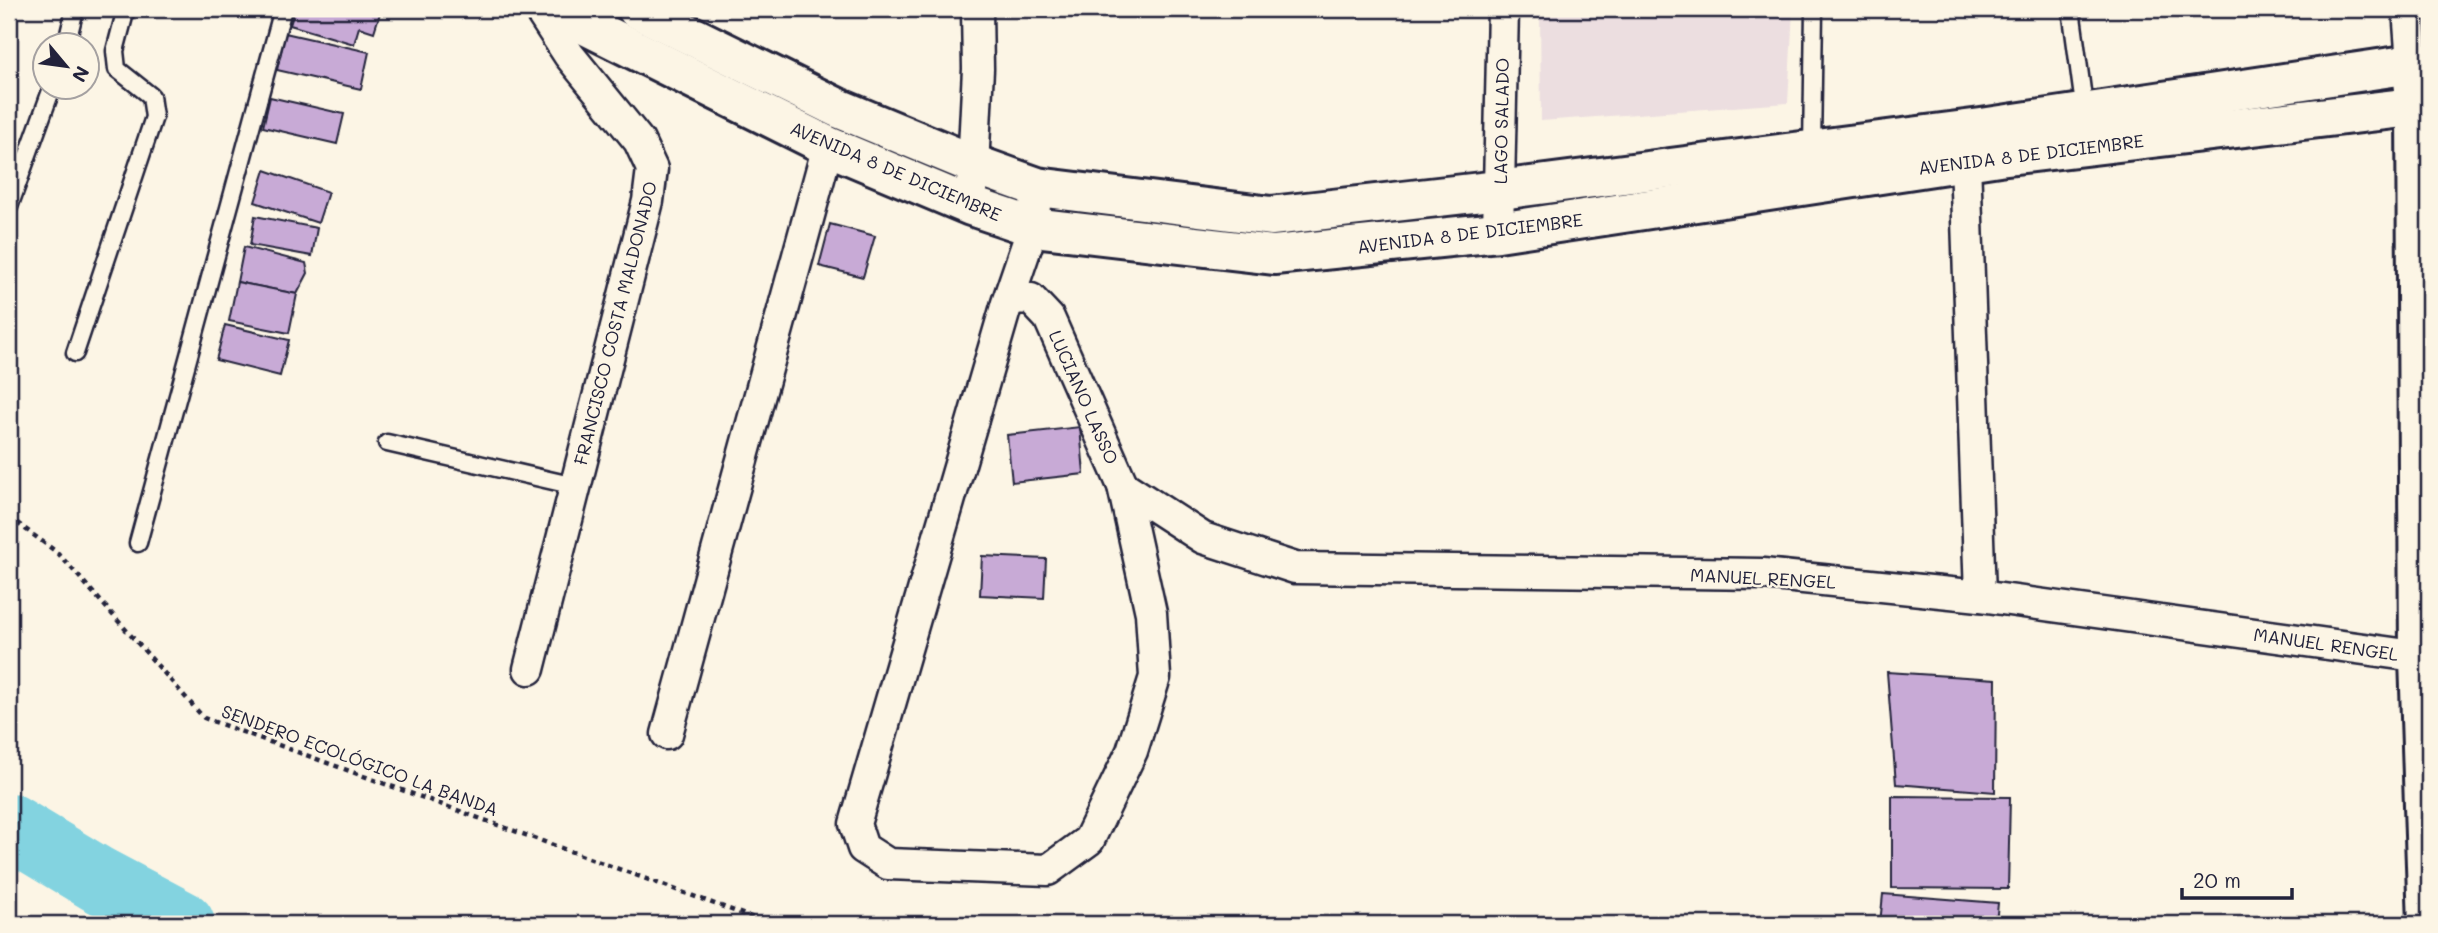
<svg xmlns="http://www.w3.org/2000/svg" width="2438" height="933" viewBox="0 0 2438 933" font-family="Mali,sans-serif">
  <rect width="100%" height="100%" fill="#fcf5e5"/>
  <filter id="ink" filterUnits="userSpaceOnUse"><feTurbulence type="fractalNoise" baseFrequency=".0143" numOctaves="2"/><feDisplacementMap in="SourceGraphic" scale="14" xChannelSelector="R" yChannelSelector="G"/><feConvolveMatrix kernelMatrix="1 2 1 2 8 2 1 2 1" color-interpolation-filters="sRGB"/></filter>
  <g filter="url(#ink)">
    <path fill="#ecdee0" d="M1540,9H1793L1788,103L1541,121Z"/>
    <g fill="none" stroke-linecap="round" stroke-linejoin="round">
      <path stroke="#83d3e0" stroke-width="66" d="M9,826L97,879L182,924"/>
    </g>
    <g fill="#c8aad6" stroke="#22223b" stroke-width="2">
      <path d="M295,9H376L381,10L374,32L359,27L354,44L290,25Z"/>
      <path d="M2423,9H2429V30L2425,31Z"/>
      <path d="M285,33L369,52L361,89L277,70Z"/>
      <path d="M270,97L344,114L337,144L263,127Z"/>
      <path d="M265,170L328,192L318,223L255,202Z"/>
      <path d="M255,216L317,228L312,256L250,245Z"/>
      <path d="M830,224L875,236L863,277L819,266Z"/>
      <path d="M244,247L306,263L308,273L297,294L237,282Z"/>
      <path d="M237,282L297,294L289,333L229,321Z"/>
      <path d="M225,325L289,340L280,376L216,360Z"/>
      <path d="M1080,427L1084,474L1012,482L1007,435Z"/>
      <path d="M982,556L1046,559L1044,598L980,595Z"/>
      <path d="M1887,672L1996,679L1995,792L1896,784Z"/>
      <path d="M1892,796L2010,797L2008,889L1892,888Z"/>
      <path d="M1883,894L1998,903L1996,924H1880Z"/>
    </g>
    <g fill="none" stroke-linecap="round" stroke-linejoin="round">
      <defs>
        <g id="service">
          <path d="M2071,9L2085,113"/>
          <path d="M66,46L75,9"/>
          <path d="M1812,150L1814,9"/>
          <path d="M9,207L52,88"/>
          <path d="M75,353L154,117L151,96L117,69L115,51L126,9"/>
          <path d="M387,443L575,486"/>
          <path d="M138,543L283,9"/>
        </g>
        <g id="minor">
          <path d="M2408,9L2412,64"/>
          <path d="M1965,161L1980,596"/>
          <path d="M971,206L978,69L977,9"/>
          <path d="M1498,232L1503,9"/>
          <path d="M1007,303L1019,298L1031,299L1049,318L1123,486L1151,613L1155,677L1132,751L1089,840L1048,870L888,864L863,848L855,824L1007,303L1033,227L1035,205"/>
          <path d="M1123,486L1203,538L1295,568L1763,574L1980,596L2429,658"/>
          <path d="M529,669L648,201L652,169L639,141L569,55L539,9"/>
          <path d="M667,734L828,146"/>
        </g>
        <g id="secondary">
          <path d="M553,9L828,146L971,206L1033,227L1274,255L1498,232L1999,156L2429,105"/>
          <path d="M637,9L838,108L973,164L1037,187L1271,216L1499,190L1981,128L2412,64H2429"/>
          <path d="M2413,80L2416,106L2419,658L2428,924"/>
        </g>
      </defs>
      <use href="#service" stroke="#22223b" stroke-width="21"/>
      <use href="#minor" stroke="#22223b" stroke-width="35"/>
      <use href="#secondary" stroke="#22223b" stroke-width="44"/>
      <path stroke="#22223b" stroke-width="4.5" stroke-dasharray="5 5" stroke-linecap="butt" d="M9,517L58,553L204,718L770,924"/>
      <use href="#service" stroke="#fcf5e5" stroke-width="16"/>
      <use href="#minor" stroke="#fcf5e5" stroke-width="30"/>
      <use href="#secondary" stroke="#fcf5e5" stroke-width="38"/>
    </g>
  </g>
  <g text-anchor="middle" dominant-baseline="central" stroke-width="5" stroke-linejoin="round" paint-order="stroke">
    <g font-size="18" fill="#22223b" stroke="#fcf5e5">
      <text transform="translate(1501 121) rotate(-89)">LAGO SALADO</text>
      <text transform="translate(2031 154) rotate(-7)">AVENIDA 8 DE DICIEMBRE</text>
      <text transform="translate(896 171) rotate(23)">AVENIDA 8 DE DICIEMBRE</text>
      <text transform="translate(1470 233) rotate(-7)">AVENIDA 8 DE DICIEMBRE</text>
      <text transform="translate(615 323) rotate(-76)">FRANCISCO COSTA MALDONADO</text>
      <text transform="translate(1084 397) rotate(66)">LUCIANO LASSO</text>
      <text transform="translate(1763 578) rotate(3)">MANUEL RENGEL</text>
      <text transform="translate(2326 644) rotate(8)">MANUEL RENGEL</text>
      <text transform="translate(360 760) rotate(20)">SENDERO ECOLÓGICO LA BANDA</text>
    </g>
  </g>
  <rect width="2438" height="933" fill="none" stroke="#fcf5e5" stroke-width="35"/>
  <rect x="18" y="18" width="2403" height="898" fill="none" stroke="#22223b" stroke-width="2.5" filter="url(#ink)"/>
  <g transform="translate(66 66) rotate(119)"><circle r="33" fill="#fcf5e5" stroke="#a5a1a1" stroke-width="2"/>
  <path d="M0-5L12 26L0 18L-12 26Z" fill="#22223b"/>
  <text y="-10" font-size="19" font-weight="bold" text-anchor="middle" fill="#22223b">N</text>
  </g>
  <path d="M2182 888v10h110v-10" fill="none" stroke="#22223b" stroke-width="3.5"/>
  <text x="2193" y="888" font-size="21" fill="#22223b" stroke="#fcf5e5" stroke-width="5" paint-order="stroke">20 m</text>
</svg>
